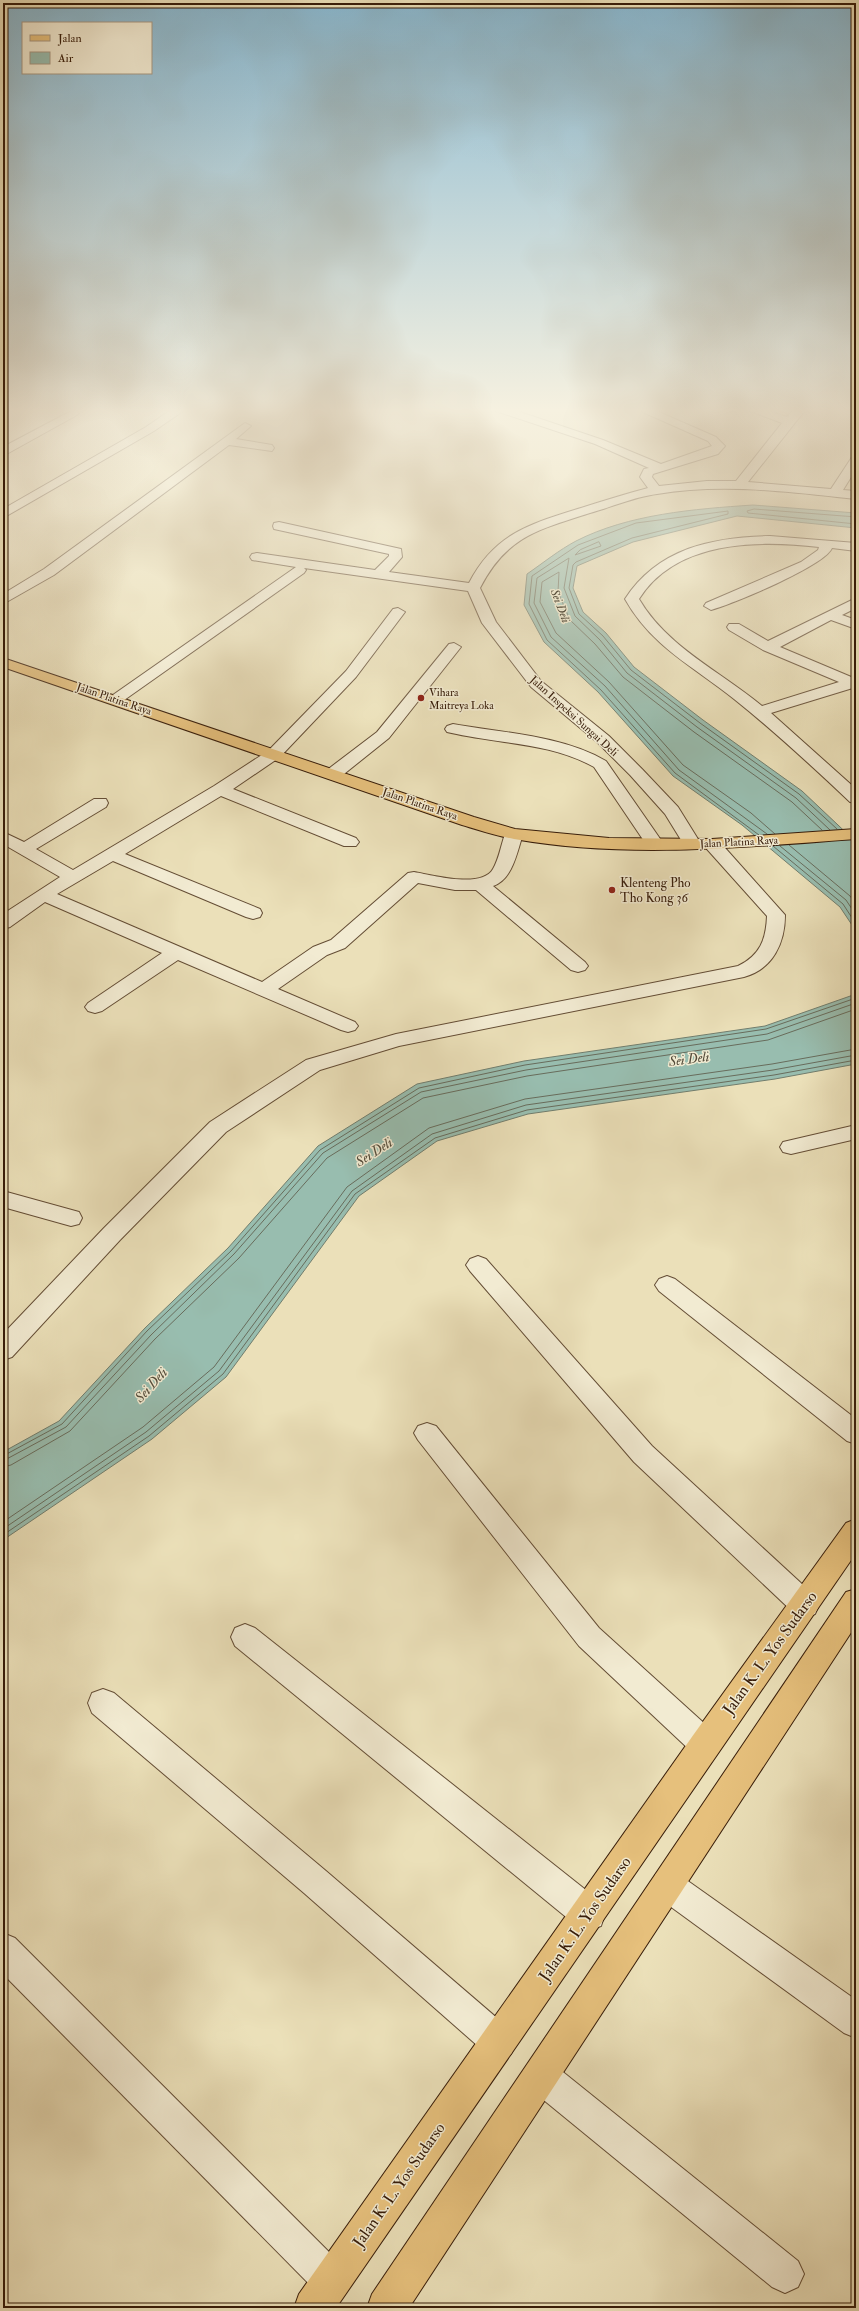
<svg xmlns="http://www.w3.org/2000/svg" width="859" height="2311" viewBox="0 0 859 2311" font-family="'IM FELL Double Pica',serif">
  <rect width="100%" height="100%" fill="#ebe0b9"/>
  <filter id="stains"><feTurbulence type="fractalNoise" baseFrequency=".005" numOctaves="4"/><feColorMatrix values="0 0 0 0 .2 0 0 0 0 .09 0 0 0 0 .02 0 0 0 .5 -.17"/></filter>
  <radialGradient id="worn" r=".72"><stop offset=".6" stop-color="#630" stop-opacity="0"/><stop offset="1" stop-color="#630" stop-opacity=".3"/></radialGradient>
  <g fill="#98bdaf" stroke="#717d6d">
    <path d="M753,505L856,513V528L737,516L633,542L577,566L573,588L583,612L606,633L634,667L703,720L802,791L856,842V931L840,907L742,825L673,776L598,692L544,642L524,605L527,574C543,563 559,550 576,541C629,514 694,509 753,505Z"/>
    <path d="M856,994V1064L775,1079L528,1114L437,1141L359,1196L226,1377L152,1439L3,1540V1452L59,1421L145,1328L228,1248L318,1146L417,1084L524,1061L765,1026Z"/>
  </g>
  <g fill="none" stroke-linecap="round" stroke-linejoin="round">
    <g stroke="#686c5c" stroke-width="1">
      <path d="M856,517L754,509L747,511L748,513L856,524"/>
      <path d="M599,542L601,546L575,555L580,550Z"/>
      <path d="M767,834L679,770L605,686L551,637L534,603L537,578L569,558L564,588L575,616L600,640L627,673L697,727L796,798L830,830"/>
      <path d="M775,834L751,813L683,765L609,682L556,633L540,602L542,582L559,572L558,592L570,620L595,644L623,677L694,732L792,802L822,830"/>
      <path d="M759,835L675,773L601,690L547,640L529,604L532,576L578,545L636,523L728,511V514L632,538L576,562L573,565L569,588L579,614L603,636L631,670L700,723L799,794L837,829"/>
      <path d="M789,845L850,896L856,904"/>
      <path d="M773,846L843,904L856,924"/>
      <path d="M780,846L846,900L856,915"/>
      <path d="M3,1456L62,1424L147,1331L231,1251L320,1150L419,1088L525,1065L766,1029L856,998"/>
      <path d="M3,1461L66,1427L151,1335L234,1254L323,1153L421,1092L526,1070L767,1034L856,1003"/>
      <path d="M3,1467L11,1465L70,1431L155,1339L239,1258L327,1158L423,1098L527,1076L768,1040L856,1009"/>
      <path d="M3,1522L143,1427L214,1367L347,1187L429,1128L525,1099L772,1064L856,1049"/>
      <path d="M3,1529L146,1432L219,1371L352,1191L432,1134L526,1105L773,1070L856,1055"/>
      <path d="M3,1535L149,1436L223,1374L355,1194L435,1138L527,1110L774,1075L856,1060"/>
    </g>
    <defs>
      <g id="minor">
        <path d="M172,409H186L154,431L3,518V509L146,427Z"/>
        <path d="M494,409H511L603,440L661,464L712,446L708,441L636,409H652L716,437L725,446L718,454L653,474L652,477L659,486L707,481H736L782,423L745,409H762L787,417L794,409H806L748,482L831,489L852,457L856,456V469L843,490L856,491V499C790,492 723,483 657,494C634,497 612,507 590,513C538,530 507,536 480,588L496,622L541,681L609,736L642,769L678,807L701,844L698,848H686L665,814L630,775L597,742L531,687L482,623L468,591L304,568L306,570L304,573L120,703H110L107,700L110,697L296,567L252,560L250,557L252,554L257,553L375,570L389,556V554L274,529L273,526L274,523L279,522L401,549L402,557L389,572L469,583C495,533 530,524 581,508C603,501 625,494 648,488L640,477L644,469L649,468L595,444L496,411Z"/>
        <path d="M73,410L77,411L79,413L77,415L3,456V447Z"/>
        <path d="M245,423L251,426L236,439L272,445L274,448L272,451L229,445L54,575L3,604V594L44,569Z"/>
        <path d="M770,536L856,543V551L832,548C826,565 731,605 711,610L704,606L706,603L801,562L818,550L819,547C758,540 676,540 639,599C667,647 720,671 762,706L839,682L763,650L729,630L727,627L729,624H739L768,641L856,598V608L842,615L856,620V629L831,620L780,647L856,679V687L771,713L856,789V803L850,802C812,766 774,731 734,699C693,666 652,647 625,599C658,548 713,537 770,536Z"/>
        <path d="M398,608L405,612L356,677L280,757L233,789L356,838L359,842L356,846H344L221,796L125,854L260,909L262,913L260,917L253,919L246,917L113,861L57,894L262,982L313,947L331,940L408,873L414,872C432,875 482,889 493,869C499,859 501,845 505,834L508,830H520L523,834C517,852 513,879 493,886L585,962L588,966L585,970L578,972L571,970L476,890H455L418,883L345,948L327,955L278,989L355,1022L358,1026L355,1030L348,1032L341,1030L178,960L102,1011L95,1013L88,1011L85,1007L88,1003L162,953L45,902L10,927L3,929V914L60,877L3,844V832L24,842L94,799H106L108,803L106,807L36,849L73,870L214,786L268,751L346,671L393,609Z"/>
        <path d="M454,643L461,647L389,738L339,778H327L325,774L327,770L377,732L449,644Z"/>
        <path d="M453,724C503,733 561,735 606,761L663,843L660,847H648L594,767C550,742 496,744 447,732L445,729L447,726Z"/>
        <path d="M712,839L718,840L785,915C785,943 773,969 744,977L399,1046L320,1070L226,1132L120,1240L12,1357L3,1360V1334L104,1228L210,1122L306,1060L396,1034L738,966C760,955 766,940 767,916L706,848L703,844L706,840Z"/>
        <path d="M856,1125V1139L791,1154L783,1152L780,1147L783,1142Z"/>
        <path d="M3,1191L79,1212L82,1218L79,1224L71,1226L3,1207Z"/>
        <path d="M478,1256L486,1259L652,1446L815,1596L819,1605L815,1614L805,1618L795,1614L634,1462L470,1271L466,1265L470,1259Z"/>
        <path d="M667,1276L675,1279L856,1419V1444L847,1441L659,1291L655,1285L659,1279Z"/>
        <path d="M427,1423L436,1426L599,1628L716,1734L720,1744L716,1754L705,1758L694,1754L579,1646L418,1440L414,1433L418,1426Z"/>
        <path d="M245,1624L255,1628L601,1902L605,1914L601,1926L589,1930L577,1926L235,1646L231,1637L235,1628Z"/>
        <path d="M103,1689L114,1693L326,1871L511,2030L516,2042L511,2054L499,2059L487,2054L304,1893L92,1713L88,1703L92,1693Z"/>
        <path d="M667,1869L678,1874L856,2000V2038L844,2033L656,1896L651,1885L656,1874Z"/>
        <path d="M3,1933L15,1938L345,2268L351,2281L345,2294L332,2300L319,2294L3,1974Z"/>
        <path d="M541,2058L553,2064L798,2261L804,2274L798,2287L785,2293L772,2287L529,2088L523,2076L529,2064Z"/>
      </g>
      <path id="major" d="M3,658L474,817L515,829L609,838L712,839L856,829V839C743,847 627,859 514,839C497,836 479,830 462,825L3,667Z"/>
      <g id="highway">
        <path d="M856,1519V1553L336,2308H294L299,2294L694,1734L846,1523Z"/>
        <path d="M856,1589V1625L409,2308H367L372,2294L846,1592Z"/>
      </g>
    </defs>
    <use href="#minor" stroke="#644d35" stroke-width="2"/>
    <use href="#major" stroke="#371c09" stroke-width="2"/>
    <use href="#highway" stroke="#371c09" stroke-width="2"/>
    <use href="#minor" fill="#f2ebd2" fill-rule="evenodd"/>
    <use href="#major" fill="#e6c07c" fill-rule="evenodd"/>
    <use href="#highway" fill="#e6c07c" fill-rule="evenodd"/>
  </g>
  <linearGradient id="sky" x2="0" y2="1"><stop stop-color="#88b8d1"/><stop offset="0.56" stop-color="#f6f1e0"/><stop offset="1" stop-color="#f6f1e0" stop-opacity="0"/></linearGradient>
  <rect width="859" height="733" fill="url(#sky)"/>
  <g fill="#8f2418" stroke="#f2ebd2" stroke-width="1.5">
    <circle cx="421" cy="698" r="4"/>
    <circle cx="612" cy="890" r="4"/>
  </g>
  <g text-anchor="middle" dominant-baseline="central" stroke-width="3" stroke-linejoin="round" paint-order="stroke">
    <g font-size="11" fill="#371c09" stroke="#f2ebd2" text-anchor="start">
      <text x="429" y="692">Vihara<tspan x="429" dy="13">Maitreya Loka</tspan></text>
    </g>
    <g font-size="11" fill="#371c09" stroke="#f2ebd2">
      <text transform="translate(114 699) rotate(19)">Jalan Platina Raya</text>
      <text transform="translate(574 716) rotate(42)">Jalan Inspeksi Sungai Deli</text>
      <text transform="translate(420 804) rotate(19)">Jalan Platina Raya</text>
      <text transform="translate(739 842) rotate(-3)">Jalan Platina Raya</text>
    </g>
    <g font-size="12" font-style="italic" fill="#544c3b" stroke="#f2ebd2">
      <text transform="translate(560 606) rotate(69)">Sei Deli</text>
    </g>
    <g font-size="13" fill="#371c09" stroke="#f2ebd2" text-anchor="start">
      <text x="620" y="883">Klenteng Pho<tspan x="620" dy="15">Tho Kong 36</tspan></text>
    </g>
    <g font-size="14" font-style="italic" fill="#544c3b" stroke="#f2ebd2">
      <text transform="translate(689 1059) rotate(-8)">Sei Deli</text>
      <text transform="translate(374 1152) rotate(-33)">Sei Deli</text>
      <text transform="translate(151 1385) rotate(-48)">Sei Deli</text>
    </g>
    <g font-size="16" fill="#371c09" stroke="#f2ebd2">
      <text transform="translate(770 1653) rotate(-54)">Jalan K. L. Yos Sudarso</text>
      <text transform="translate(585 1919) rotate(-55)">Jalan K. L. Yos Sudarso</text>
      <text transform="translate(399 2185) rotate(-55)">Jalan K. L. Yos Sudarso</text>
    </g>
  </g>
  <rect width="859" height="2311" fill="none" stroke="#ebe0b9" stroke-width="16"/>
  <rect x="4" y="4" width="851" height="2303" fill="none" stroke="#371c09" stroke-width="2"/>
  <rect x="8" y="8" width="843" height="2295" fill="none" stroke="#371c09"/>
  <rect x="22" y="22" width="130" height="52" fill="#f2ebd2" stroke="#a79882"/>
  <rect x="30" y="35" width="20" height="6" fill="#e6c07c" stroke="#a79882"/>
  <text x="58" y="42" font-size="12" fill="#371c09">Jalan</text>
  <rect x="30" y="52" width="20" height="12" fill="#98bdaf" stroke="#a79882"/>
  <text x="58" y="62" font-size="12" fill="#371c09">Air</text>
  <rect width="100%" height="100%" filter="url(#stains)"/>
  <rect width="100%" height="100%" fill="url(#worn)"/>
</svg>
